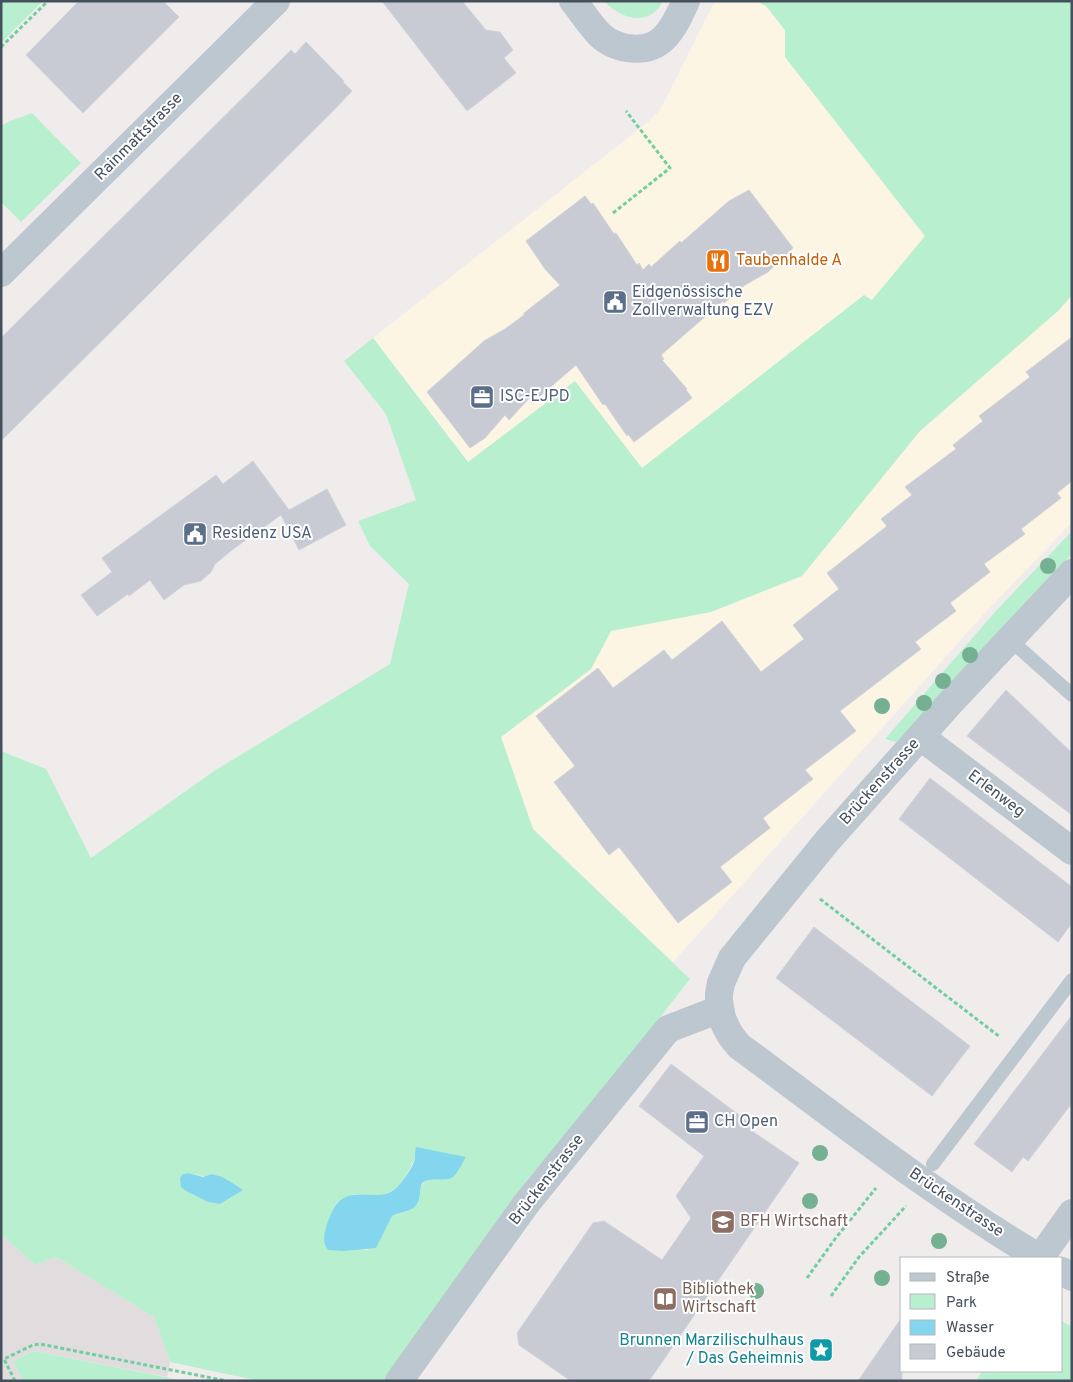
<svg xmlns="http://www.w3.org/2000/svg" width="1073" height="1382" viewBox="0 0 1073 1382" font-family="Overpass,sans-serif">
  <rect width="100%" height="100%" fill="#f0ecec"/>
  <g fill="#fcf5e4">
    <path d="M715,1H756L766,6L785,30V57L925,237L872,300L863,296L642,468L575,381L468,462L373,338L648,122L658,112L665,101Z"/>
    <path d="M1072,295V522L983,615L673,962L533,829L501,737L591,669L611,631L711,612L802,576L920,431L1058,311Z"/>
  </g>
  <path fill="#e1ddde" d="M1,1234L35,1265L56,1257L154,1317L170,1362L167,1377L34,1351L13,1361L23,1381H1Z"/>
  <g fill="#b8f0cf" fill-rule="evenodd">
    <path d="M1,1H43L1,43Z"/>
    <path d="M604,1H663C650,28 620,19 604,1Z"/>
    <path d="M756,1H1072V295L1058,311L920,431L802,576L711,612L611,631L591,669L501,737L533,829L690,979L596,1099L528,1179L470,1260L390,1381H260L170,1362L154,1317L56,1257L35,1265L1,1234V751L46,769L91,858L214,771L390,664L409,584L370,546L358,521L416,500L386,414L344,361L373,338L468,462L575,381L642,468L864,295L872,300L925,236L785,57V30L766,6ZM415,1158L451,1178C444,1178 437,1178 431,1179C414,1182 424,1203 411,1210C405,1213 398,1212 392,1216L367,1250L358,1249L344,1251L354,1194C363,1194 373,1196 382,1195C400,1194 408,1172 415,1158ZM188,1173L231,1182L242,1190L220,1204L208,1202L186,1191L183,1174Z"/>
    <path d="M32,113L81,163L21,222L1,202V126L10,121Z"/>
    <path d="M1072,531V554L1006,623L903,739L895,742L885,739L994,613Z"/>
    <path d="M1062,1321L1072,1327V1381H976L982,1371H1062Z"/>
    <path d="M34,1351L185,1381H23L13,1361Z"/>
  </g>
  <g fill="#84d6ee">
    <path d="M416,1147L466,1157C462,1163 458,1173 453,1177C444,1183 432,1175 422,1183C419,1190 421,1198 417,1204C412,1213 400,1211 392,1216L376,1248L344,1251L328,1250C322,1242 324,1233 327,1224C337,1197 344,1193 372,1195C381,1195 387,1195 394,1190C401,1185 414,1166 415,1158C415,1154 415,1151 416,1147Z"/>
    <path d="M188,1173L203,1177L212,1174L222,1177L231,1182L243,1190L220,1204L208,1202L186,1191L181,1187L180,1178L183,1174Z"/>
  </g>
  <g fill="#c8cbd3" stroke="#d0d3d9">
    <path d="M79,1H163L179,17L83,113L26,55Z"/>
    <path d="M382,1H462L486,30L500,32L513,50L504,58L516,73L467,111Z"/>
    <path d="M306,42L344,81L343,82L352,91L332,112L1,441V338L291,50L295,54Z"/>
    <path d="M749,190L793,248L768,272L745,285L724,303L723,301L661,355L664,359L662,360L687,389L686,390L692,398L634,442L628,434L627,436L605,404L603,405L576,365L539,397L536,391L509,420L505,415L485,438L470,448L427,392L484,341L505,329L524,315V313L560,285L545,269L526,241L585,196L591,204L593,203L614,234L616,233L637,265L639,263L643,270L649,264L651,267L680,241L681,243L729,201Z"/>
    <path d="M1072,337V481L1057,493L1061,498L1021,529L1025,534L984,564L990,572L950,603L956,611L915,642L921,649L840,711L856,731L805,770L813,779L763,818L770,828L720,867L732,882L678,923L619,847L609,855L554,782L575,766L536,716L598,668L613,688L664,650L672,660L722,621L761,672L804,639L793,625L839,589L827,573L887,526L881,519L912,495L905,487L956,449L953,445L983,421L979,416L1030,377L1026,372Z"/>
    <path d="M253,461L289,510L327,489L346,525L299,550L281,515L232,550L215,564L211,572L201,581L184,585L164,600L150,580L129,596L128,594L97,616L81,595L112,572L102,558L216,475L223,484Z"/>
    <path d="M1006,690L1072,753V815L967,736Z"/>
    <path d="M930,778L1072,887V923L1058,942L899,819Z"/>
    <path d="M814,927L970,1046L932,1096L776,978Z"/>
    <path d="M1072,1015V1103L1028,1161L1023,1157L1012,1172L974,1144Z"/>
    <path d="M671,1064L755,1127L752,1131L799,1163L649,1381H571L519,1345L517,1333L593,1223L604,1221L662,1260L691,1218L676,1196L704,1156L639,1106Z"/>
    <path d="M902,1317V1381H858Z"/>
  </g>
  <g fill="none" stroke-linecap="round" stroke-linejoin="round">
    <g stroke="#70cea1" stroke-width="3" stroke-dasharray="4 2.5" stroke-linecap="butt">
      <path d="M1,47L48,1"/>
      <path d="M613,213L670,168L626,111"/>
      <path d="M820,899L1000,1037"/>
      <path d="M807,1278L835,1239L876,1188"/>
      <path d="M831,1296L859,1257L906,1206"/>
      <path d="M15,1381L4,1359L33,1345L40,1344L227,1381"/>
    </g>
    <g stroke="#bcc7d0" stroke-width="14">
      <path d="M1009,639L1072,695"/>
      <path d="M933,1164L1072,980"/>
    </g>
    <g stroke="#bcc7d0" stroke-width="28">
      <path d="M573,1C582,12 590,25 600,35C616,50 647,55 664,38C674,28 680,14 686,1"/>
      <path d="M1,273L276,1"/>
      <path d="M921,737L1072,851"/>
      <path d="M1040,1258C935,1196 838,1119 739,1046L731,1036L726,1027L722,1018L719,1001V994L721,983L732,958L828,840L950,703L1072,573"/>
      <path d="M1040,1258L1072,1213"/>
      <path d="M1062,1271L1072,1277"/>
      <path d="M399,1381L526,1204L668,1029L720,1009"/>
    </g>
  </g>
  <g fill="#76b093">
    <circle cx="1048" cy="566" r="8"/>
    <circle cx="970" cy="655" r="8"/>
    <circle cx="943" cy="681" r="8"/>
    <circle cx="924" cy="703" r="8"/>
    <circle cx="882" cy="706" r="8"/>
    <circle cx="820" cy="1153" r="8"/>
    <circle cx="810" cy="1201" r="8"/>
    <circle cx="939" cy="1241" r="8"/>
    <circle cx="882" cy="1278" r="8"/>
    <circle cx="756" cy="1291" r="8"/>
  </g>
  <defs>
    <symbol id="restaurant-square" viewBox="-11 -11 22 22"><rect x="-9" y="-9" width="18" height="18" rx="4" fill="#e8710a" stroke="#fff"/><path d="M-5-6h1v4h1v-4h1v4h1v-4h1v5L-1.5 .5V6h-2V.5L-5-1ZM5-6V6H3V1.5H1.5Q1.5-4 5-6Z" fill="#fff"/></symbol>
    <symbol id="civic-square" viewBox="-11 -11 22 22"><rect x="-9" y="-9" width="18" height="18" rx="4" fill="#5c6f8a" stroke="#fff"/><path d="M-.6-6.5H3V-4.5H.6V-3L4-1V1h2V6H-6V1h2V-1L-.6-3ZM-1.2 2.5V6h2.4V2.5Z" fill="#fff"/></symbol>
    <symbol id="office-square" viewBox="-11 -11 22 22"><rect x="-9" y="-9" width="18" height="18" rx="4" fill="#5c6f8a" stroke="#fff"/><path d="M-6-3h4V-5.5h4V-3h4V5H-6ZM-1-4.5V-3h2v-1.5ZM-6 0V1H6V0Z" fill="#fff"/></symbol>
    <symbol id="university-square" viewBox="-11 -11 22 22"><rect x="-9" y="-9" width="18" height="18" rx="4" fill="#8d6e63" stroke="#fff"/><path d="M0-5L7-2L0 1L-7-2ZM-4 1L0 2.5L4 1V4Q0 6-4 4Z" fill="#fff"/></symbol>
    <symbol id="library-square" viewBox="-11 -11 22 22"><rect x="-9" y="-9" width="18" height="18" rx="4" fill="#8d6e63" stroke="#fff"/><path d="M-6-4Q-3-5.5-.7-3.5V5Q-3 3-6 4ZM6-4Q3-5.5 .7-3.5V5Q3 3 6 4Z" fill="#fff"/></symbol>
    <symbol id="sight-square" viewBox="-11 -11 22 22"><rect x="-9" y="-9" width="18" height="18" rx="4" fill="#0f9aa8" stroke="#fff"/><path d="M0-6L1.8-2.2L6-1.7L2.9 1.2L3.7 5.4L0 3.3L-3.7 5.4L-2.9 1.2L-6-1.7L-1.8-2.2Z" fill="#fff"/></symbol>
  </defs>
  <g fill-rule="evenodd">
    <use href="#restaurant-square" x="704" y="247" width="28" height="28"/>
    <use href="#civic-square" x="601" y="288" width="28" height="28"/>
    <use href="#office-square" x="468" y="383" width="28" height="28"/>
    <use href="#civic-square" x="181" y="520" width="28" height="28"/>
    <use href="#office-square" x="683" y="1108" width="28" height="28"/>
    <use href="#university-square" x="709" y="1208" width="28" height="28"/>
    <use href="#library-square" x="651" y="1285" width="28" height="28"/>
    <use href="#sight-square" x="807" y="1336" width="28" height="28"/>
  </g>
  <g text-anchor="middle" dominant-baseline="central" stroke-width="4" stroke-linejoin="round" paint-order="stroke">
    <g font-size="16" fill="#44505b" stroke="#fff">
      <text transform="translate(139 137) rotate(-45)">Rainmattstrasse</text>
      <text transform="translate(880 782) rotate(-48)">Brückenstrasse</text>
      <text transform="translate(996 794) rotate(37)">Erlenweg</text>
      <text transform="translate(547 1180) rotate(-52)">Brückenstrasse</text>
      <text transform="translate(956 1203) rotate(34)">Brückenstrasse</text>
    </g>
    <g font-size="16" fill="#c56008" stroke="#fff" text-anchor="start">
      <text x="736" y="261">Taubenhalde A</text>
    </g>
    <g font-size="16" fill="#4e5e75" stroke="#fff" text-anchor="start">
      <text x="632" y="293">Eidgenössische<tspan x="632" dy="18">Zollverwaltung EZV</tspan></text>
      <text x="500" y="397">ISC-EJPD</text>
      <text x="212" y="534">Residenz USA</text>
      <text x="714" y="1122">CH Open</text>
    </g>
    <g font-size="16" fill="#785e54" stroke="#fff" text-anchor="start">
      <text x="740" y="1222">BFH Wirtschaft</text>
      <text x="682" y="1290">Bibliothek<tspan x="682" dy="18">Wirtschaft</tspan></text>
    </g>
    <g font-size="16" fill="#0d838f" stroke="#fff" text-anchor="end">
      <text x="804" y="1341">Brunnen Marzilischulhaus<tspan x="804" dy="18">/ Das Geheimnis</tspan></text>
    </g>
  </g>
  <rect width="1073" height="1382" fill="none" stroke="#44505b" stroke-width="5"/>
  <rect x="900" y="1257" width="162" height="115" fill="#ffffff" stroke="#b4b9bd"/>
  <rect x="910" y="1273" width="25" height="8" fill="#bcc7d0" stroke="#b4b9bd"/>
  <text x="946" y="1282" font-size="15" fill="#44505b">Straße</text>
  <rect x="910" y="1294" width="25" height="15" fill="#b8f0cf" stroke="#b4b9bd"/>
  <text x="946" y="1307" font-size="15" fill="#44505b">Park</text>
  <rect x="910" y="1320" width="25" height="15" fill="#84d6ee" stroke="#b4b9bd"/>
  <text x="946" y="1332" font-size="15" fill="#44505b">Wasser</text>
  <rect x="910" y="1344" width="25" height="15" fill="#c8cbd3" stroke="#b4b9bd"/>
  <text x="946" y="1357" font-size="15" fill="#44505b">Gebäude</text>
</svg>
